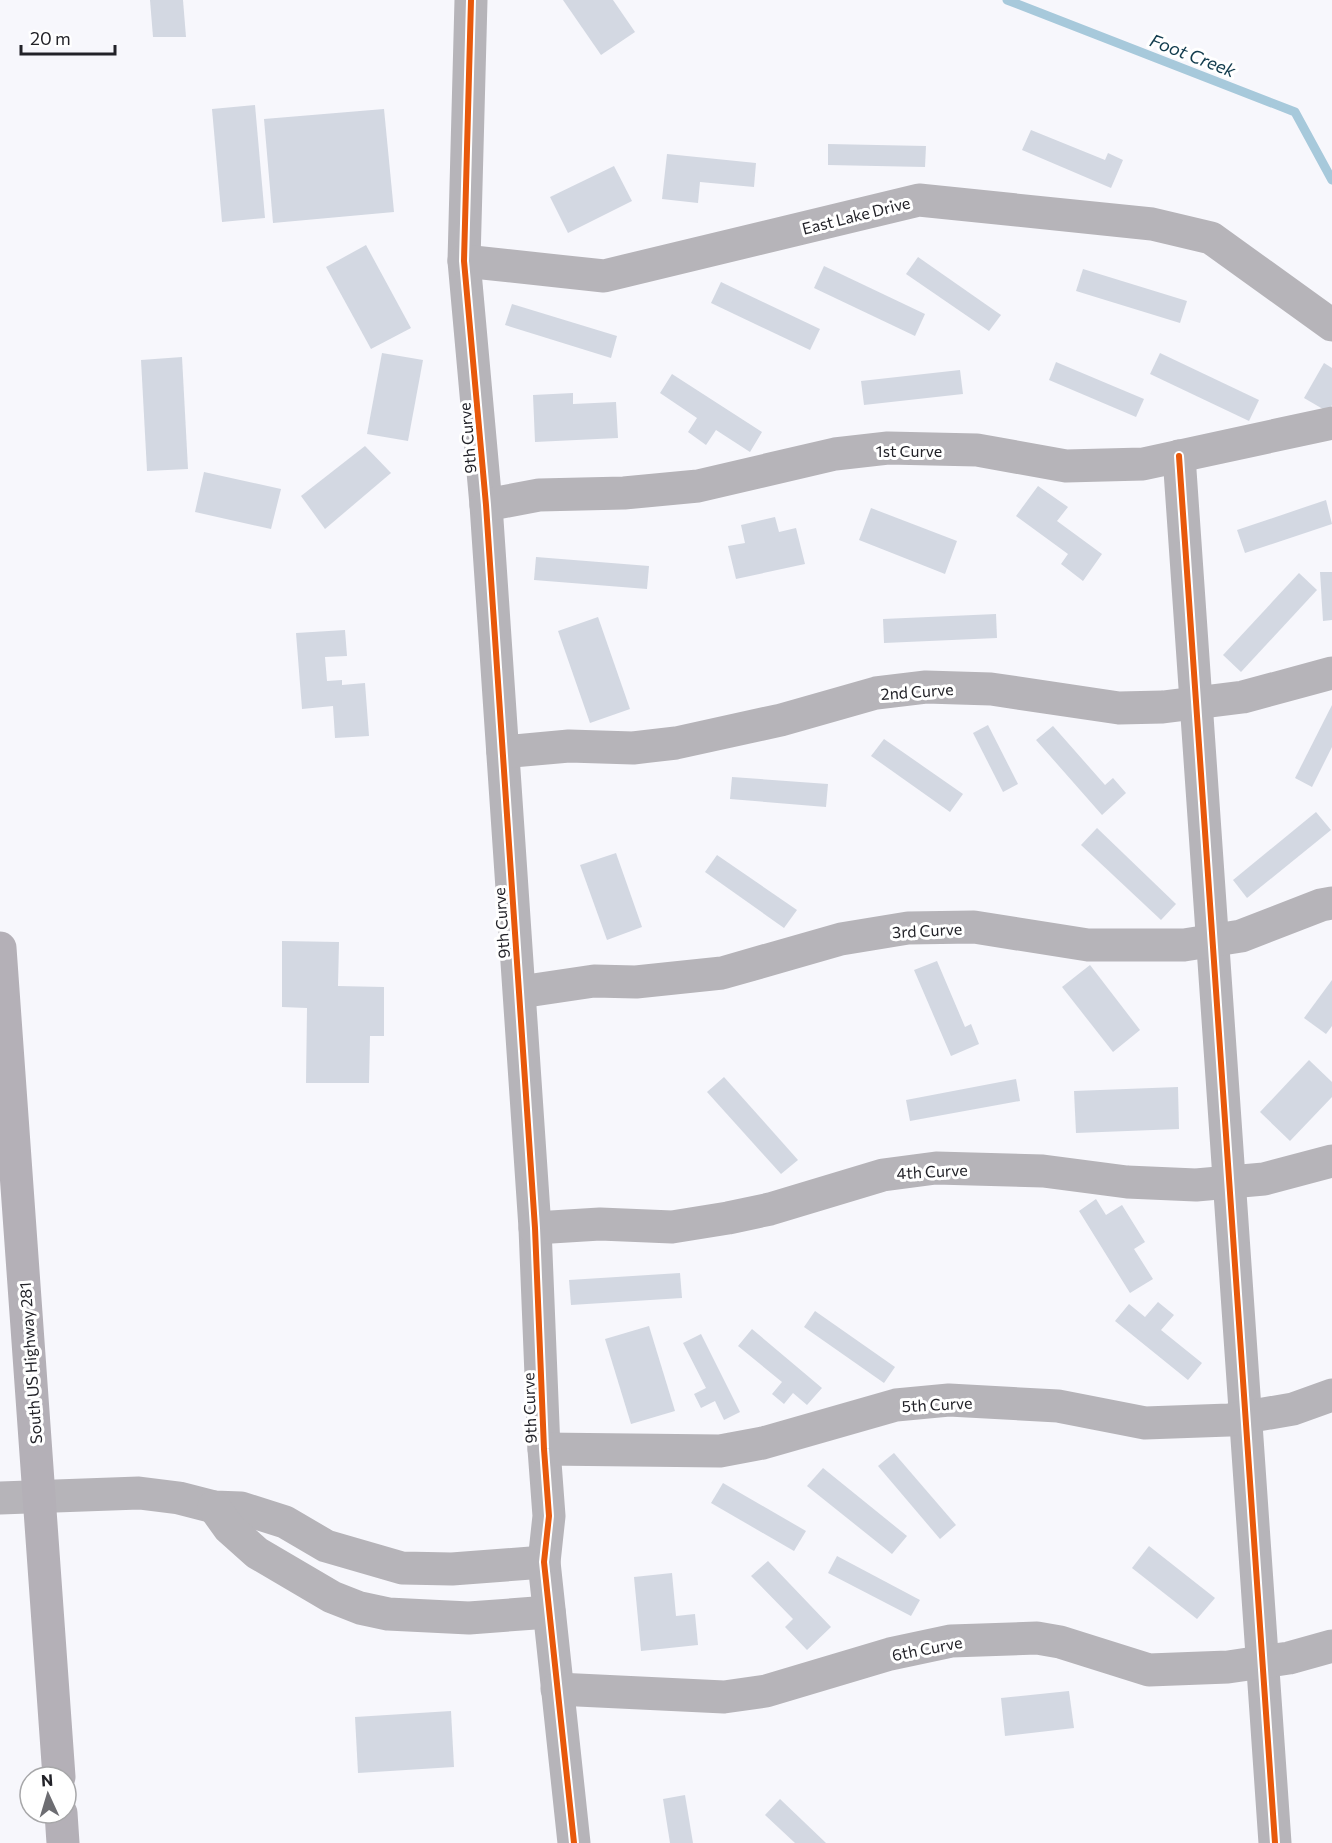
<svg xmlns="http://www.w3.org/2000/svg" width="1332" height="1843" viewBox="0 0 1332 1843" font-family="Commissioner,sans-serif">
  <rect width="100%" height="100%" fill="#f7f7fc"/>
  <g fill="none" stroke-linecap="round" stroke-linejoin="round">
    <path stroke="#a7c9db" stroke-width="9" d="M1007,0L1295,112L1332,180"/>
  </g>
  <g fill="#d3d8e2">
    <path d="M150,0H183L186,37H153Z"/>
    <path d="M563,0H613L635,32L601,55Z"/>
    <path d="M255,105L265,218L222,222L212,109Z"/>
    <path d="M384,109L394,212L273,223L264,119Z"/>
    <path d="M1031,130L1105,160L1108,153L1123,160L1111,188L1022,150Z"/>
    <path d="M828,144L926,146L925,167L828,165Z"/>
    <path d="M667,154L756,163L754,187L700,182L698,203L662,199Z"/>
    <path d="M614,166L632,201L568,233L550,197Z"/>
    <path d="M366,245L411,328L371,349L326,267Z"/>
    <path d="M918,257L1001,315L989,331L906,274Z"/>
    <path d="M824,266L925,314L915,336L814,288Z"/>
    <path d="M1083,269L1187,301L1180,323L1076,291Z"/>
    <path d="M721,282L820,329L810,350L711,303Z"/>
    <path d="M512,304L617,336L611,358L505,325Z"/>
    <path d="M382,353L423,360L408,441L367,434Z"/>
    <path d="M1160,353L1259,400L1249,421L1150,374Z"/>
    <path d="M182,357L188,469L147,471L141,360Z"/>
    <path d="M1056,362L1144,399L1136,417L1049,380Z"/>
    <path d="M1324,363L1332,368V405L1328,412L1304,398Z"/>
    <path d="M960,370L963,394L864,405L861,381Z"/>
    <path d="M672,374L762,432L750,452L716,430L706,445L688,432L697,418L660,393Z"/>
    <path d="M573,393V404L616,402L618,438L535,442L533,395Z"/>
    <path d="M365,446L391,473L325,529L301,496Z"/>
    <path d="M204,472L281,489L271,529L195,512Z"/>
    <path d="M1038,486L1068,507L1057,521L1102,554L1083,581L1061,564L1068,554L1016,516Z"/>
    <path d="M1326,500L1332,524L1245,553L1237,530Z"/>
    <path d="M871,508L957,541L945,574L859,540Z"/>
    <path d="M775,517L779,532L796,528L805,564L736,579L728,546L745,543L741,525Z"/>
    <path d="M536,557L649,566L647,589L534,580Z"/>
    <path d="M1320,572H1332V620L1323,621Z"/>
    <path d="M1299,573L1317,590L1241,672L1223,655Z"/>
    <path d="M996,614L997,638L884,643L883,619Z"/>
    <path d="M598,617L630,709L590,723L558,631Z"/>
    <path d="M345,630L347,656L325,657L327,681L342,680V685L365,683L369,736L335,738L333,706L302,709L296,633Z"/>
    <path d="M1332,705V747L1312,787L1295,778Z"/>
    <path d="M988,725L1018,784L1003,792L973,733Z"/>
    <path d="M1053,726L1105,785L1113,778L1126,793L1102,815L1036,740Z"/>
    <path d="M884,739L963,794L950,812L871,756Z"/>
    <path d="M732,777L828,784L826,807L730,799Z"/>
    <path d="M1316,812L1331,830L1247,898L1233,880Z"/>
    <path d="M1097,828L1176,904L1161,920L1081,845Z"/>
    <path d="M616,853L642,927L607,940L580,865Z"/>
    <path d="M717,855L797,910L784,928L705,872Z"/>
    <path d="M282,941L339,942L338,986L384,987V1036H370L369,1083H306L307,1008L282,1007Z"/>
    <path d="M937,961L965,1027L971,1024L979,1044L951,1056L914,970Z"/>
    <path d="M1090,965L1140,1030L1113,1052L1062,987Z"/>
    <path d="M1332,980V1026L1326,1034L1304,1018Z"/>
    <path d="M1309,1060L1332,1082V1097L1290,1141L1260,1112Z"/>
    <path d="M724,1077L798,1160L781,1174L707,1092Z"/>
    <path d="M1016,1079L1020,1101L910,1121L906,1100Z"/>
    <path d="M1178,1087L1179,1129L1076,1133L1074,1091Z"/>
    <path d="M1096,1199L1106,1215L1122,1205L1145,1242L1134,1249L1153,1279L1130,1293L1079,1211Z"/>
    <path d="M680,1273L682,1298L571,1305L569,1280Z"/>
    <path d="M1158,1302L1174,1315L1161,1330L1202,1363L1188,1380L1115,1321L1129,1304L1145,1317Z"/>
    <path d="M815,1311L895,1367L884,1383L804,1327Z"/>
    <path d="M649,1326L675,1411L631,1424L605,1339Z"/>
    <path d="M752,1329L822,1388L807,1405L793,1393L784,1404L772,1394L782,1382L738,1346Z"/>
    <path d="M701,1334L740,1412L724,1420L715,1401L701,1408L694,1394L706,1388L683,1343Z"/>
    <path d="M894,1453L956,1525L940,1539L878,1466Z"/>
    <path d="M823,1468L907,1536L892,1554L807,1486Z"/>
    <path d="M723,1483L806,1531L794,1551L711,1503Z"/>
    <path d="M1149,1546L1215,1598L1197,1619L1132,1568Z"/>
    <path d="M837,1556L920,1600L911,1616L828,1573Z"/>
    <path d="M768,1561L831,1627L807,1650L785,1627L793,1619L751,1576Z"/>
    <path d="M672,1573L676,1616L695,1614L698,1645L641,1651L634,1577Z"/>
    <path d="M1069,1691L1074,1728L1005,1736L1001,1698Z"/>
    <path d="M451,1711L454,1767L358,1773L355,1717Z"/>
    <path d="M685,1795L693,1843H670L663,1799Z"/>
    <path d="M780,1799L826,1843H795L765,1815Z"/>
  </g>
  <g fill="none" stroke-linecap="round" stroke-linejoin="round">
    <g stroke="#b6b4b9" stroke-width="33">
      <path d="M471,0L464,261L486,505L535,1228L544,1449L549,1516L544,1562L574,1843"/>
      <path d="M464,261L604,276L919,200L1152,224L1211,238L1332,325"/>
      <path d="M1179,456L1275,1843"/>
      <path d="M486,505L539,495L624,493L698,486L835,454L888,448L977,450L1066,466L1143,464L1332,423"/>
      <path d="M503,752L569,746L633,748L676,743L781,720L876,693L926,687L991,689L1119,708L1163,707L1243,697L1332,673"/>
      <path d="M520,992L594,981L636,982L722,973L841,939L908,928L974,927L1088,945H1184L1241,936L1321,905L1332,903"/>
      <path d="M535,1228L600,1224L672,1227L728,1218L770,1209L883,1175L936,1168L1043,1171L1127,1182L1196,1185L1264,1179L1332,1161"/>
      <path d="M544,1449L720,1451L763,1443L896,1405L949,1400L1058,1406L1145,1423L1229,1420L1293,1409L1332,1395"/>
      <path d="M0,1498L139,1493L179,1498L214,1507L241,1508L285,1522L326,1546L402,1568L452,1569L544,1562"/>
      <path d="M214,1507L229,1528L257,1553L332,1597L360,1608L388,1614L469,1618L549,1612"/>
      <path d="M557,1689L724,1697L766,1691L890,1654L951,1641L1037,1638L1060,1642L1149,1670L1228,1667L1289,1658L1332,1646"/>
    </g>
    <g stroke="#b4b0b7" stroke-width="33">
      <path d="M0,948L59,1777"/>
      <path d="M61,1813L63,1843"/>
    </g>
    <defs>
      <g id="cycleway">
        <path d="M471,0L464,261L486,505L535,1228L544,1449L549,1516L544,1562L574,1843"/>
        <path d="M1179,456L1275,1843"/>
      </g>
    </defs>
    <use href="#cycleway" stroke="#fff" stroke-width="10"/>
    <use href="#cycleway" stroke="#e8590c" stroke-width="6"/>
  </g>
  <g text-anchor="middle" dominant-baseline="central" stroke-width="6" stroke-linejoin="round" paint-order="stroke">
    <g font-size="16" fill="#222228" stroke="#fff">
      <text transform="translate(856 215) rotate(-14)">East Lake Drive</text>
      <text transform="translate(467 438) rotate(-95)">9th Curve</text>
      <text x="909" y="450">1st Curve</text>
      <text transform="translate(917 691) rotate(-4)">2nd Curve</text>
      <text transform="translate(501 923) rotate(-94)">9th Curve</text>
      <text transform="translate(927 930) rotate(-3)">3rd Curve</text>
      <text transform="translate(932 1171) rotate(-3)">4th Curve</text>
      <text transform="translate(30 1363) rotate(-94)">South US Highway 281</text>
      <text transform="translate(937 1404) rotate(-3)">5th Curve</text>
      <text transform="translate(529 1408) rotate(-92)">9th Curve</text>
      <text transform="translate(927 1648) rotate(-11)">6th Curve</text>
    </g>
    <g font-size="18" font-style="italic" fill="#113b4d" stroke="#fff">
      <text transform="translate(1193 55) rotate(21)">Foot Creek</text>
    </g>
  </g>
  <g transform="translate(48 1795) rotate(356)"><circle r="28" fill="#ffffff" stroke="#a7a7a9" stroke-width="1.5"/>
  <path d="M0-4.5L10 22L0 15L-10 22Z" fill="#6d6d72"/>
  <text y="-9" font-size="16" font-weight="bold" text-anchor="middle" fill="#222228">N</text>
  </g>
  <path d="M21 45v9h94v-9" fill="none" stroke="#222228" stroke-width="3"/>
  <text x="30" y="45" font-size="18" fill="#222228" stroke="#ffffff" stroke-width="4.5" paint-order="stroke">20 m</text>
</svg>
